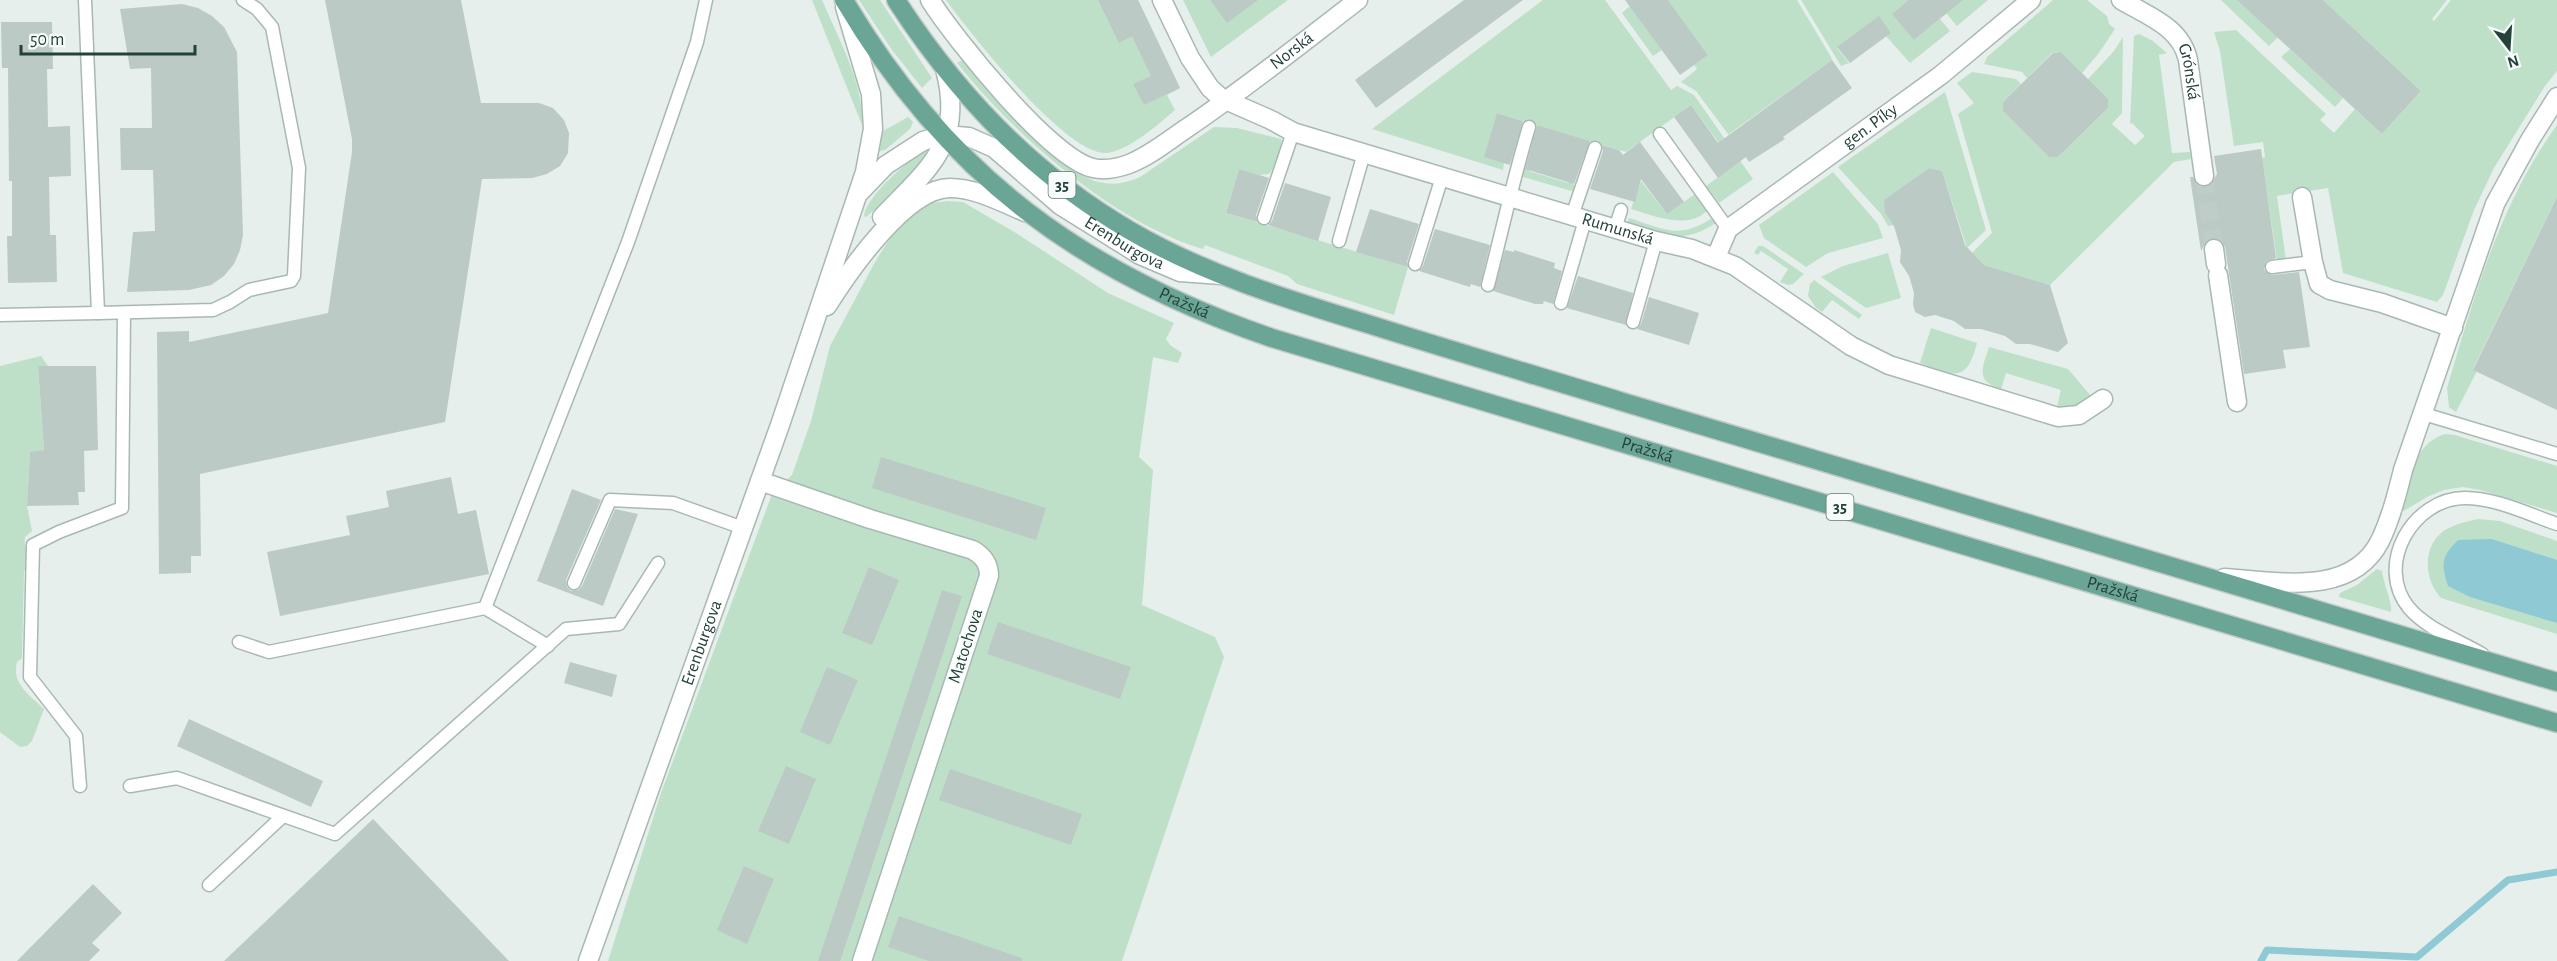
<svg xmlns="http://www.w3.org/2000/svg" width="2557" height="961" viewBox="0 0 2557 961" font-family="'Alegreya Sans',sans-serif">
  <rect width="100%" height="100%" fill="#e6efeb"/>
  <g fill="#bfe0c8">
    <path d="M812,0H822C837,35 865,86 862,125Z"/>
    <path d="M859,0H880L932,78L922,88L892,50Z"/>
    <path d="M946,0H1138L1180,88L1167,95L1175,110C1159,124 1127,152 1106,153C1066,155 970,33 946,0Z"/>
    <path d="M1183,0H1288L1211,57Z"/>
    <path d="M1543,0H1605L1671,90L1677,86L1694,95L1753,179L1719,203L1706,186L1735,165L1691,105L1626,152L1497,113L1504,163L1503,170L1372,129Z"/>
    <path d="M1668,0H1797L1831,57L1832,60L1729,134L1749,162L1696,91L1681,82L1697,69L1694,65L1708,55Z"/>
    <path d="M1801,0H1909L1914,40L1940,19L1950,31L1910,63L1886,36L1837,48L1849,63L1841,66Z"/>
    <path d="M1962,0H1988L1957,26L1946,13Z"/>
    <path d="M2053,0H2087L2107,16L2109,24L2115,29L2099,53L2082,73L2061,52L2052,53L2027,78L2022,72L1984,64L1987,57Z"/>
    <path d="M2221,0H2237L2278,37L2269,46Z"/>
    <path d="M2323,0H2447L2432,19L2434,21L2451,0H2557V71L2545,86L2494,168L2474,210L2443,295L2437,302L2343,273L2328,188L2277,196L2286,260L2277,261L2262,158L2265,157L2263,142L2234,146L2220,51L2214,32L2236,30L2326,114L2320,120L2334,133L2355,109L2382,134L2421,91Z"/>
    <path d="M1630,6L1662,50L1653,56L1622,13Z"/>
    <path d="M2139,34L2153,41L2167,53L2159,55L2172,153L2190,152L2191,159L2174,162L2050,285L1984,265L1972,253L1992,233L1958,114L1974,103L1957,83L1972,72L2016,79L2021,84L2003,102V111L2049,157H2058L2108,108L2088,79L2114,51L2123,37L2122,113L2112,124L2135,145L2145,136L2132,123L2130,124L2134,36Z"/>
    <path d="M2290,49L2343,98L2335,107L2281,57Z"/>
    <path d="M962,60C991,93 1060,177 1104,183C1117,185 1129,182 1140,177L1214,127L1237,128L1281,139C1283,151 1277,165 1269,174L1259,175L1239,169L1226,213L1408,267L1394,315L1297,284L1288,276L1205,245L1203,249C1114,223 1014,135 957,63Z"/>
    <path d="M1945,92L1986,230L1967,248L1942,171L1929,168L1886,199L1885,213L1894,225L1888,226L1881,214L1838,167Z"/>
    <path d="M908,117L913,122L910,129L885,150L880,151L879,147L883,131Z"/>
    <path d="M2557,125V197L2473,369L2477,371L2456,412L2449,407L2447,388C2474,297 2500,203 2557,125Z"/>
    <path d="M925,152L928,158L891,196L866,217L864,216C865,198 908,159 925,152Z"/>
    <path d="M1524,167H1530L1529,171L1568,183L1570,181L1575,186V192L1520,176Z"/>
    <path d="M1833,172L1878,224L1883,238L1828,253L1806,267L1764,238L1759,225Z"/>
    <path d="M1641,181L1667,214L1695,194L1707,211C1686,230 1655,216 1631,209Z"/>
    <path d="M948,201L963,202L1016,233L1108,293L1174,323L1166,339L1170,345L1182,353L1178,363L1153,357L1139,457L1153,470L1142,605L1215,637L1224,657L1122,961H608L661,793L772,494L792,475L811,421L830,346L875,262L892,235L919,210L932,203Z"/>
    <path d="M1629,218C1664,229 1679,240 1712,218L1716,223C1680,246 1665,234 1627,223Z"/>
    <path d="M1758,246H1763L1804,274L1793,284L1788,285L1780,282L1788,269L1761,251L1758,255L1754,253Z"/>
    <path d="M1888,253L1901,298L1866,308L1821,277L1843,266Z"/>
    <path d="M1814,280L1862,315L1859,319L1832,300L1822,312L1816,308L1808,296L1810,284Z"/>
    <path d="M1931,328L1977,343C1966,385 1954,375 1920,363Z"/>
    <path d="M1989,347L2068,369L2091,396L2089,401L2072,407H2057L2061,390L2006,373L2001,389C1974,381 1983,367 1989,347Z"/>
    <path d="M41,356L48,366H38L44,450L30,453L27,506L32,531L25,537C24,545 25,548 31,554L24,572L22,658L17,662C11,684 30,695 44,709L32,741L27,746L20,747L0,732V366Z"/>
    <path d="M2445,434L2455,435L2557,466V513L2480,490L2463,487L2444,490L2427,497L2404,511L2402,508L2403,501C2412,474 2414,444 2445,434Z"/>
    <path d="M2478,519L2500,521L2557,541V634L2441,598C2422,578 2422,539 2451,527C2459,523 2469,521 2478,519Z"/>
    <path d="M2377,569L2382,571C2383,582 2393,604 2391,612L2339,597L2340,593L2357,585Z"/>
  </g>
  <path fill="#8ec9d4" d="M2492,539L2557,560V623L2470,597L2448,586C2441,563 2441,557 2458,540Z"/>
  <g fill="none" stroke-linecap="round" stroke-linejoin="round">
    <path stroke="#8ec9d4" stroke-width="7" d="M2261,961L2267,950L2417,957L2508,880L2557,872"/>
  </g>
  <g fill="#bbcac4">
    <path d="M325,0H461L481,103H539L553,108L564,120L569,133L568,153L560,166L547,174L532,178L482,179L445,422L200,474L201,556H191V573L159,574L157,332L189,331V342L328,313L352,152V139Z"/>
    <path d="M1098,0H1138L1180,88L1144,105L1133,84L1151,76L1132,36L1119,43Z"/>
    <path d="M1210,0H1258L1227,23Z"/>
    <path d="M1464,0H1523L1376,108L1355,80Z"/>
    <path d="M1625,0H1668L1708,55L1680,75Z"/>
    <path d="M1909,0H1963L1914,40L1892,14Z"/>
    <path d="M2237,0H2323L2421,91L2382,134Z"/>
    <path d="M182,4L198,8L212,16L224,27L237,52L243,235L240,250L234,264L224,276L211,285L189,290L127,292L133,232L155,231L153,170H121L120,128H152L151,68L130,69L120,9Z"/>
    <path d="M1879,16L1891,33L1850,63L1837,47Z"/>
    <path d="M1,22H52L53,69H47L48,127L70,126L71,176L49,177L50,235H56L57,282L8,283L7,236H12V181H9L8,68H2Z"/>
    <path d="M2061,52L2108,99V108L2058,157H2049L2003,111V102L2053,53Z"/>
    <path d="M1832,60L1852,88L1783,137L1785,139L1749,162L1746,157L1718,178L1674,117L1691,105L1718,143Z"/>
    <path d="M1497,113L1523,121L1510,165L1484,157Z"/>
    <path d="M1537,125L1590,141L1574,184L1525,169Z"/>
    <path d="M1640,142L1684,202L1667,214L1641,179L1635,202L1590,189L1603,151L1602,145L1619,150L1623,155Z"/>
    <path d="M2261,149L2276,258L2267,261L2264,269L2266,272L2272,275L2299,272L2310,347L2283,350L2286,368L2244,374L2225,247L2219,239L2212,238L2207,240L2201,251L2190,177H2193L2199,186L2206,187L2211,184L2217,174L2214,156Z"/>
    <path d="M1929,168L1942,171L1965,245L1984,265L2050,285L2068,343L2058,352L2030,344H2016L2005,336L1981,329H1965L1954,321L1935,315L1925,317L1915,312L1913,304L1914,293L1909,276L1900,262L1901,250L1894,226L1885,213L1884,200Z"/>
    <path d="M1239,169L1269,178L1256,215L1257,222L1226,213Z"/>
    <path d="M1285,183L1331,197L1318,241L1268,225L1272,221Z"/>
    <path d="M2557,197V410L2473,370Z"/>
    <path d="M1370,209L1419,224L1407,262L1408,267L1356,252Z"/>
    <path d="M1435,229L1490,245L1480,287L1471,284L1470,287L1419,271L1423,266Z"/>
    <path d="M1505,250L1514,252V250L1555,263L1554,268L1562,271L1553,304L1544,301L1543,304H1535L1493,291Z"/>
    <path d="M1578,276L1633,293L1626,325L1567,308Z"/>
    <path d="M1649,297L1699,313L1689,345L1637,329L1641,324Z"/>
    <path d="M38,366H96L98,450L84,451L85,492H78L79,505L27,506L30,452L44,450Z"/>
    <path d="M881,457L1046,508L1036,540L872,488Z"/>
    <path d="M451,477L458,514L476,510L489,574L280,616L267,552L350,535L346,516L389,507L386,491Z"/>
    <path d="M572,489L601,500L566,580L567,587L571,591L578,590L582,586L615,509L638,514L603,606L537,581Z"/>
    <path d="M869,567L899,580L872,645L842,633Z"/>
    <path d="M942,590L962,596L853,923L840,961H818Z"/>
    <path d="M998,622L1131,667L1120,699L987,654Z"/>
    <path d="M570,662L617,675L612,697L564,683Z"/>
    <path d="M827,667L858,680L830,745L800,732Z"/>
    <path d="M189,719L323,781L311,807L177,746Z"/>
    <path d="M786,766L816,779L789,844L758,831Z"/>
    <path d="M950,769L1082,814L1071,845L939,800Z"/>
    <path d="M373,819L509,961H224Z"/>
    <path d="M744,866L774,879L747,944L717,930Z"/>
    <path d="M93,884L122,913L92,943L100,950L89,961H17Z"/>
    <path d="M899,916L1022,958V961H929L888,947Z"/>
  </g>
  <g fill="none" stroke-linecap="round" stroke-linejoin="round">
    <path stroke="#bfccc8" stroke-width="18" stroke-dasharray="18 9" stroke-linecap="butt" d="M2204,176L2214,249"/>
    <defs>
      <g id="service">
        <path d="M85,0L98,313L213,310L230,302L249,290L291,281L294,276L299,168L272,27L257,9L243,0"/>
        <path d="M1660,134L1728,229"/>
        <path d="M1572,216L1595,148"/>
        <path d="M1264,218L1293,132"/>
        <path d="M1615,229L1621,210"/>
        <path d="M1339,241L1364,153"/>
        <path d="M1415,264L1442,177"/>
        <path d="M2272,267L2313,262"/>
        <path d="M1488,285C1502,232 1513,179 1529,127"/>
        <path d="M1561,303L1585,220"/>
        <path d="M0,315L98,313"/>
        <path d="M1633,322L1656,241"/>
        <path d="M2424,414L2557,454"/>
        <path d="M574,583L610,500L673,503L743,528"/>
        <path d="M485,608L628,242L697,42L706,0"/>
        <path d="M239,642L269,652L485,608L548,646"/>
        <path d="M2482,654C2458,640 2427,629 2409,608C2374,565 2413,498 2465,498C2496,498 2528,514 2557,524"/>
        <path d="M80,786L76,736L30,677L33,545L59,532L122,508L124,313"/>
        <path d="M130,786L177,778L335,834L566,629L619,624L658,563"/>
        <path d="M209,885L283,816"/>
      </g>
      <g id="minor">
        <path id="s1" d="M930,0C954,38 1051,159 1093,168C1106,171 1118,168 1129,164C1150,156 1169,140 1187,128C1246,88 1302,43 1358,0"/>
        <path id="s2" d="M1162,0L1190,58L1210,88L1221,98L1271,120L1293,132L1656,241L1692,249L1735,266L1851,346L1889,365L2058,417L2079,415L2103,399"/>
        <path id="s3" d="M2121,0C2148,16 2181,27 2188,60L2204,176"/>
        <path id="s4" d="M860,192L886,165L923,141L944,135L969,137L994,148L1060,205L1140,255L1180,272L1221,275"/>
        <path d="M2302,197L2313,262L2319,284L2330,290L2382,303L2453,328"/>
        <path d="M882,217C928,169 965,144 945,69"/>
        <path d="M2214,249L2216,264"/>
        <path id="s5" d="M1716,257L1728,229L1941,75L2031,0"/>
        <path d="M2218,275L2237,402"/>
        <path d="M827,306C849,271 906,188 950,188C976,188 1001,202 1025,212"/>
        <path d="M760,481L870,519L973,550C983,556 989,563 989,576L862,961"/>
        <path d="M2224,578C2276,581 2351,598 2380,541C2391,518 2397,494 2403,470L2495,204L2530,140L2557,97"/>
        <path id="s6" d="M588,961L780,425L865,172L873,129L871,94L845,7"/>
      </g>
      <g id="primary">
        <path id="s7" d="M844,0C947,175 1082,273 1272,338L2557,723"/>
        <path d="M896,0C956,93 1033,174 1129,230C1204,274 1286,299 1368,324C1453,351 1538,376 1623,402C1934,496 2246,588 2557,682"/>
      </g>
    </defs>
    <use href="#service" stroke="#a8b8b2" stroke-width="15"/>
    <use href="#minor" stroke="#a8b8b2" stroke-width="21"/>
    <use href="#primary" stroke="#c2cac8" stroke-width="21"/>
    <use href="#service" stroke="#fff" stroke-width="12"/>
    <use href="#minor" stroke="#fff" stroke-width="18"/>
    <use href="#primary" stroke="#6aa596" stroke-width="18"/>
  </g>
  <g text-anchor="middle" dominant-baseline="central" stroke-width="4.5" stroke-linejoin="round" paint-order="stroke">
    <g fill="#f7fbf9" stroke="#637a73" stroke-width="1.5">
      <rect x="1048.5" y="172" width="27" height="26" rx="4.5"/>
      <rect x="1826.5" y="494" width="27" height="26" rx="4.5"/>
    </g>
    <g font-size="16" font-weight="bold" fill="#24423a">
      <text x="1062" y="185">35</text>
      <text x="1840" y="507">35</text>
    </g>
    <g font-size="18" fill="#24423a" stroke="#f7fbf9">
      <text stroke="none"><textPath href="#s1" startOffset="472">Norská</textPath></text>
      <text stroke="none"><textPath href="#s3" startOffset="105">Grónská</textPath></text>
      <text stroke="none"><textPath href="#s5" startOffset="206">gen. Píky</textPath></text>
      <text stroke="none"><textPath href="#s2" startOffset="534">Rumunská</textPath></text>
      <text stroke="none"><textPath href="#s4" startOffset="318">Erenburgova</textPath></text>
      <text stroke="none"><textPath href="#s7" startOffset="464">Pražská</textPath></text>
      <text stroke="none"><textPath href="#s7" startOffset="950">Pražská</textPath></text>
      <text stroke="none"><textPath href="#s7" startOffset="1436">Pražská</textPath></text>
      <text stroke="none"><textPath href="#s6" startOffset="338">Erenburgova</textPath></text>
      <text transform="translate(966 646) rotate(-72)">Matochova</text>
    </g>
  </g>
  <g transform="translate(2509 48) rotate(163)" stroke="#f7fbf9" stroke-width="4.5" paint-order="stroke">
  <path d="M0-4.5L10 22L0 15L-10 22Z" fill="#24423a"/>
  <text y="-9" font-size="16" font-weight="bold" text-anchor="middle" fill="#24423a">N</text>
  </g>
  <path d="M21 45v9h174v-9" fill="none" stroke="#24423a" stroke-width="3"/>
  <text x="30" y="45" font-size="18" fill="#24423a" stroke="#f7fbf9" stroke-width="4.5" paint-order="stroke">50 m</text>
</svg>
